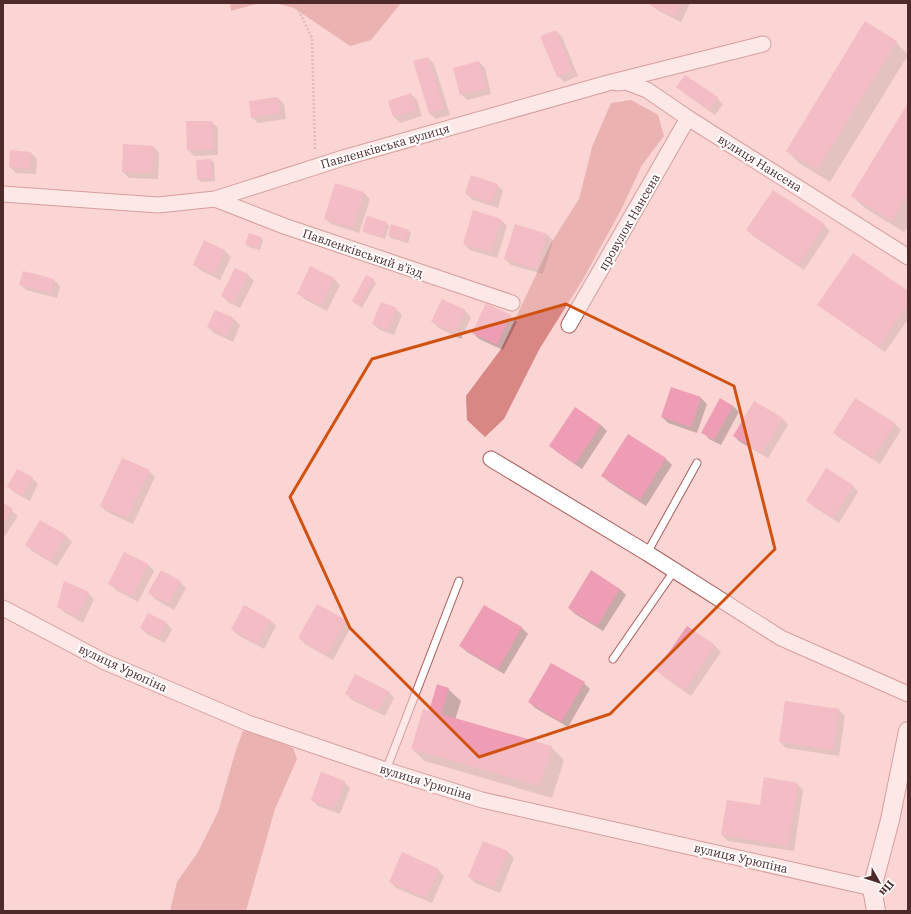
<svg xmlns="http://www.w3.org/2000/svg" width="911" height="914" viewBox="0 0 911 914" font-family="'IBM Plex Serif',serif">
  <rect width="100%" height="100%" fill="#fad5d3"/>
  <g fill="#d88785">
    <path d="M230,3H260L231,11Z"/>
    <path d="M276,3H401L371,40L350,46L294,8Z"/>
    <path d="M631,100L658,115L664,136L642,165L622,208L582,281L540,348L504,419L485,437L467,420L466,396L501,349L551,243L579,199L592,147L611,103Z"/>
    <path d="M243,731L264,735L293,748L297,759L275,809L246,911H170L177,882L198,852L218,812L236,750Z"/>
  </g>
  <g fill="#0003">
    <path d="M652,3H690L681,22L657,10L651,4Z"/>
    <path d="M556,31L562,37L578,76L564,82L558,76Z"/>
    <path d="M896,42L908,55L830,182L799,163L787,151Z"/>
    <path d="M428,58L434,64L450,115L436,119L429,113Z"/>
    <path d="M479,62L485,68L491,94L467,100L461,94Z"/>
    <path d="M678,87L717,98L723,104L715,115L684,93Z"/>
    <path d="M411,94L417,100L422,116L400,123L394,117L389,102Z"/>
    <path d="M278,98L284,104L286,119L258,123L252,117Z"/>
    <path d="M908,105V226L904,232L865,208L852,196Z"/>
    <path d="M212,122L218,128V155L194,156L188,149Z"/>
    <path d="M153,146L159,153L158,179L129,178L123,172Z"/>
    <path d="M31,153L37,159L36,174L16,173L10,167Z"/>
    <path d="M197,160H211L214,162L215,181L201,182L198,179Z"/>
    <path d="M497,185L503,191L498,208L473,200L466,194Z"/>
    <path d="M364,193L370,199L359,233L331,224L325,218Z"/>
    <path d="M500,219L507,226L497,258L470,250L464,244Z"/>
    <path d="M386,223L389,226L385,239L366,233L363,231Z"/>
    <path d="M516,225L547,234L553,241L543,274L511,265L505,259Z"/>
    <path d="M824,225L830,231L804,270L753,236L747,230Z"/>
    <path d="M408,231L411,233L408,243L391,238L389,235Z"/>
    <path d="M260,237L263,240L260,250L249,247L246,244Z"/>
    <path d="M204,241L225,251L231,257L220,280L200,270L194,264Z"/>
    <path d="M311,267L334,279L340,285L327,311L304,299L298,293Z"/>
    <path d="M236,269L248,275L254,281L240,308L228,302L222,296Z"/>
    <path d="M54,280L60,286L57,298L26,290L20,284Z"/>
    <path d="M373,280L376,283L362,308L356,304L353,301Z"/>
    <path d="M908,292V319L885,352L825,310L819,304Z"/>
    <path d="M486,304L511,316L517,322L503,350L479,339L473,333Z"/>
    <path d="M396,309L402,315L394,335L380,330L373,324Z"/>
    <path d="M216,311L234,319L240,325L233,342L214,333L208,327Z"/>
    <path d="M465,311L471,317L461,339L439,328L433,322Z"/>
    <path d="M701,398L707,404L697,433L668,423L662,417Z"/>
    <path d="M721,400L733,406L739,412L721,445L709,439L703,432Z"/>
    <path d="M856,400L895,424L901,430L880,464L841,439L834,433Z"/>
    <path d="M782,418L788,425L768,458L740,442L734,436Z"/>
    <path d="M601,425L607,431L582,469L557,452L551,446Z"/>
    <path d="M628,435L666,459L672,465L646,506L609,482L603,476Z"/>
    <path d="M149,471L155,477L133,524L107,512L101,506Z"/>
    <path d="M32,478L38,484L30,501L15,493L9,487Z"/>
    <path d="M852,485L858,492L839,523L814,507L808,501Z"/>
    <path d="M3,504L18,516L5,536L3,534Z"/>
    <path d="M41,521L66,536L72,542L57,566L32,551L26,545Z"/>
    <path d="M125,554L148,565L154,571L138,602L116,590L110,584Z"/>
    <path d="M180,582L186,588L174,610L155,599L149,593Z"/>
    <path d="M620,589L626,595L603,631L575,614L569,608Z"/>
    <path d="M88,593L94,599L83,623L64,612L58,606Z"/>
    <path d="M484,606L522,628L528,634L504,674L467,652L461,646Z"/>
    <path d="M148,614L166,623L172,629L165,643L147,634L141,628Z"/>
    <path d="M270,620L276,626L264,649L238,635L232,629Z"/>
    <path d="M345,621L351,627L333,660L305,644L299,638Z"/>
    <path d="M687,628L715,646L721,652L691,696L664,677L658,671Z"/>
    <path d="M355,675L388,691L394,698L385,716L352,700L346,694Z"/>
    <path d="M584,683L590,689L568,727L535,708L529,702Z"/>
    <path d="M448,689L461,701L455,720L551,747L564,760L552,798L425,761L412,749L430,712Z"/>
    <path d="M839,710L845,716L839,756L786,748L780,742Z"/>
    <path d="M344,782L350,788L340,814L318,806L312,800Z"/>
    <path d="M797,784L803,790L794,851L728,841L722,835Z"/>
    <path d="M483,842L508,852L514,858L500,893L475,883L469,877Z"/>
    <path d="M438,870L444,876L432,903L396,888L390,881Z"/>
  </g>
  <g fill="#ee9db4">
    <path d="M651,3H681L675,17L650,5Z"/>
    <path d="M865,21L897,41L817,170L786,151Z"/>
    <path d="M556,30L572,70L557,77L540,36Z"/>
    <path d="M428,57L444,109L429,113L413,61Z"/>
    <path d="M479,61L486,88L460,95L453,68Z"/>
    <path d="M685,75L718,97L709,110L676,87Z"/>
    <path d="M411,93L417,110L393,117L388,101Z"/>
    <path d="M278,97L280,113L251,118L249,101Z"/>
    <path d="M908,103V194L892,221L851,196Z"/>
    <path d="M186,121H212L213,149L187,150Z"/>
    <path d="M123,144L154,146L152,173L122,172Z"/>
    <path d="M10,150L31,152L30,169L9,167Z"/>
    <path d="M211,159L212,178L197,179L196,160Z"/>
    <path d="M471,175L498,184L492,203L465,194Z"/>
    <path d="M335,183L364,192L353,228L324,219Z"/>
    <path d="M773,190L825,224L798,265L746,230Z"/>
    <path d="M473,210L501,219L491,252L463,244Z"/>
    <path d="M367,216L387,222L382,237L362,231Z"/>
    <path d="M391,224L409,230L405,241L388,235Z"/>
    <path d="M515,224L547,234L537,269L504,259Z"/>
    <path d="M249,233L261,237L257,248L245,244Z"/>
    <path d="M204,240L225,250L214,274L193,265Z"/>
    <path d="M853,253L908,291V304L879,347L817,305Z"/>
    <path d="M310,266L334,278L321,305L297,294Z"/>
    <path d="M235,268L248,274L234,303L221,296Z"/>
    <path d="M23,271L54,279L51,293L19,285Z"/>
    <path d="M366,275L374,279L359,306L352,301Z"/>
    <path d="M442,299L466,310L455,333L431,322Z"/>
    <path d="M381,302L397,308L388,330L372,324Z"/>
    <path d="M486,303L511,315L497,345L472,333Z"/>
    <path d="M215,310L234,318L226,336L207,327Z"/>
    <path d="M671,387L701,397L691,427L661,417Z"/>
    <path d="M720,398L733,406L714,440L701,433Z"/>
    <path d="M855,398L895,423L873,458L833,433Z"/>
    <path d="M754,401L783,418L762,453L733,436Z"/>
    <path d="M575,407L601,425L575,464L549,446Z"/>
    <path d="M628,434L666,458L640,500L601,476Z"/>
    <path d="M122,458L150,470L127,518L100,506Z"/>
    <path d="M826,468L853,485L833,518L806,501Z"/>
    <path d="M17,469L33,477L23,496L7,487Z"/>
    <path d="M3,503L13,509L3,524Z"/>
    <path d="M40,520L66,535L51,561L25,545Z"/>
    <path d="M124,552L148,564L132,596L108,584Z"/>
    <path d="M161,570L181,581L168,604L148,593Z"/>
    <path d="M591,570L620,589L597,626L568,608Z"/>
    <path d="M64,581L89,592L77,617L57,607Z"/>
    <path d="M317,604L346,620L327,655L298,638Z"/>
    <path d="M244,605L271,620L257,644L231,629Z"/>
    <path d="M484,605L522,627L498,669L459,646Z"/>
    <path d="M148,613L166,622L159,638L140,628Z"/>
    <path d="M687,626L715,645L685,690L656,671Z"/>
    <path d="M551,663L585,682L561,722L528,702Z"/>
    <path d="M355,674L388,691L379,711L345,694Z"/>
    <path d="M437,684L449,688L441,714L552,746L540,786L411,749L423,709L429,711Z"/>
    <path d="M785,701L839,709L833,750L779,742Z"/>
    <path d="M321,772L345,781L334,809L311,800Z"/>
    <path d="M764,777L798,783L788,846L721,835L727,800L760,805Z"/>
    <path d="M483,841L508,851L494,887L468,877Z"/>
    <path d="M402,852L439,869L426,898L389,882Z"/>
  </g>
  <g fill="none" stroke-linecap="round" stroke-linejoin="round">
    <defs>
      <g id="service">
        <path d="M647,553L697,463"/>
        <path d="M613,659L674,571"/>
        <path d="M386,770L459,581"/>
      </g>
      <g id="minor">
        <path d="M617,83L626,82L647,90L688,118L908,257"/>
        <path d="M3,194L158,205L215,199L343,158L608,83L763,44"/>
        <path d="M215,199L284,226L512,303"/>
        <path d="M569,325L688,118"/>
        <path d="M491,459L647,553L781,638L908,694"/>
        <path d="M3,608L105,662L248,723L386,770L482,800L872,888"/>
      </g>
      <path id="tertiary" d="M876,911L872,888L890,820L908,731"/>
    </defs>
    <use href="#service" stroke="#ab5c5b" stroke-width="9"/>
    <use href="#minor" stroke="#ab5c5b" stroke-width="17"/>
    <use href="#tertiary" stroke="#ab5c5b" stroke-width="20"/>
    <g stroke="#c19c9b" stroke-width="2.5" stroke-dasharray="2 2" stroke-linecap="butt">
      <path d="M295,3L312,38L315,150"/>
      <path d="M908,911V910"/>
    </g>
    <use href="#service" stroke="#fff" stroke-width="7"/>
    <use href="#minor" stroke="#fff" stroke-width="15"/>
    <use href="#tertiary" stroke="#fff" stroke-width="18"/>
  </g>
  <path d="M0 0H911V914H0ZM566,304L734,386L775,549L610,714L479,757L350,628L290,497L372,359Z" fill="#fad5d3" fill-opacity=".55" fill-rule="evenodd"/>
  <path fill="none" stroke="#d15210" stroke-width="3" stroke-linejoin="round" d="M566,304L734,386L775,549L610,714L479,757L350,628L290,497L372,359Z"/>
  <g text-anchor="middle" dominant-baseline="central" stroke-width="4" stroke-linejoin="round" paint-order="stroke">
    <g font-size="12" fill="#4e2b2a" stroke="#fff">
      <text transform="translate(385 146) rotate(-16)">Павленківська вулиця</text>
      <text transform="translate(760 163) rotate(32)">вулиця Нансена</text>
      <text transform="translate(629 222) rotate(-60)">провулок Нансена</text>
      <text transform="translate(363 253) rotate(19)">Павленківський в'їзд</text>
      <text transform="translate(123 668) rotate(25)">вулиця Урюпіна</text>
      <text transform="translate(426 782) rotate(17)">вулиця Урюпіна</text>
      <text transform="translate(741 858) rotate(13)">вулиця Урюпіна</text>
    </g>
  </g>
  <rect width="911" height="914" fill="none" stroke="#4e2b2a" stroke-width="8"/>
  <g transform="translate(879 882) rotate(129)" stroke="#ffffff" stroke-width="3" paint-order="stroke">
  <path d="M0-3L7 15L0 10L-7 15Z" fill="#4e2b2a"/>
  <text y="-6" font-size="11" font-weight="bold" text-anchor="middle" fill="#4e2b2a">Пн</text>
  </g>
</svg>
